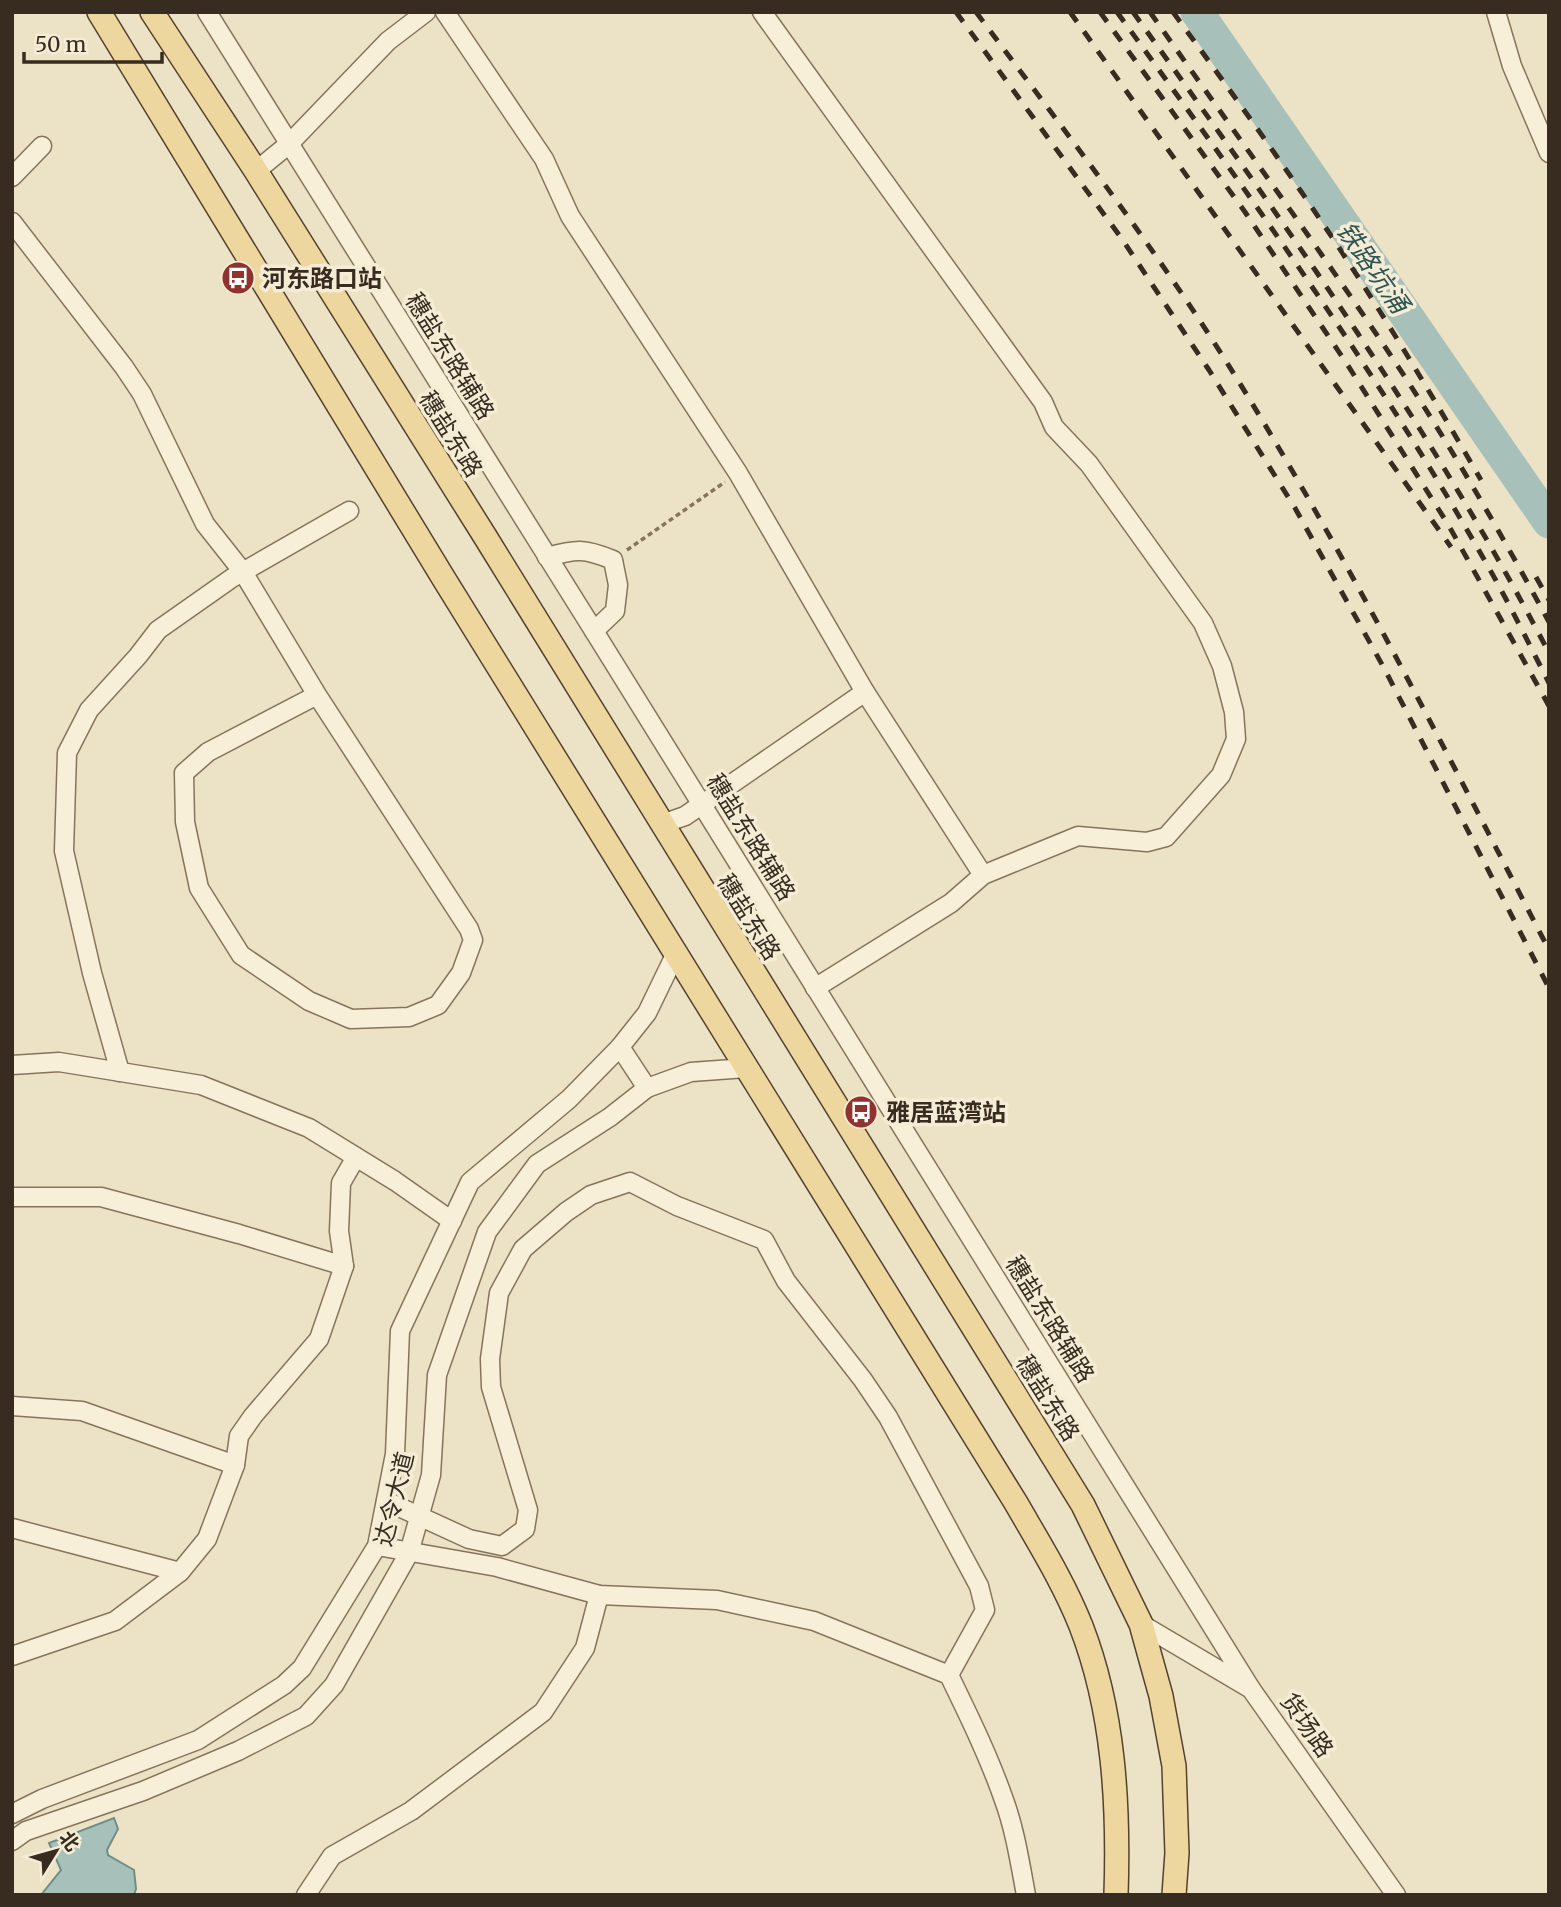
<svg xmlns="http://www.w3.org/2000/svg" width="1561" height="1907" viewBox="0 0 1561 1907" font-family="Merriweather,'Noto Sans SC',serif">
  <rect width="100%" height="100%" fill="#ece2c5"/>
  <path fill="#a7c0b9" stroke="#6e8e87" stroke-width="2" d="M114,1818L118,1829L107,1850L108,1855L134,1870L136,1889L134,1895H41L61,1870L49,1843Z"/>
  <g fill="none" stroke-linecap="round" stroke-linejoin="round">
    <path stroke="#a7c0b9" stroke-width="33" d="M1197,12L1549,522"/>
    <defs>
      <g id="minor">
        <path d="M207,12L594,631L1251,1689"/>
        <path d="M445,12L544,159L570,216L738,473L865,692L983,875"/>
        <path d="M762,12L1043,402L1054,427L1089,464L1203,623L1222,666L1234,712L1236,739L1221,775L1166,837L1147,842L1078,836L983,875L951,903L815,988"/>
        <path d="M1496,12L1512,66L1549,153"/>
        <path d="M256,171L289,144L388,41L426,12"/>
        <path d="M12,177L42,146"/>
        <path d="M12,222L124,367L142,394L205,524L243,572L317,695L469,929L473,940L461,973L438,1005L409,1017L351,1019L309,1001L241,955L199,888L185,822L184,773L208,752L317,695"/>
        <path d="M547,557C576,549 584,548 613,560L618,585L615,611L594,631"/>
        <path d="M662,824L685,816L865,692"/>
        <path d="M620,1047L647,1088"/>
        <path d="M12,1065L59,1062L201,1085L309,1128L395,1181L452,1221"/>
        <path d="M120,1072L92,973L64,851L67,753L89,710L138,656L158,630L232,578L349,511"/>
        <path d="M12,1197H101L239,1234L344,1266"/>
        <path d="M12,1406L82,1411L235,1465"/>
        <path d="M386,1501L469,1539L502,1546L525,1529L528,1510L491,1387L490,1359L499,1293L523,1249L566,1212L591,1195L630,1182L677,1206L764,1240L786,1281L863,1380L888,1417L979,1586L985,1610L949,1675"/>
        <path d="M12,1528L180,1572"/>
        <path d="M377,1546L497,1567L599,1595L717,1600L814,1621L949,1675C969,1716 989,1757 1004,1800C1015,1830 1020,1863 1026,1895"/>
        <path d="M1141,1624L1251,1689L1396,1895"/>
        <path d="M12,1656L115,1621L180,1572L207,1539L235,1465L239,1436L253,1416L319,1339L344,1266L339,1231L341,1183L356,1157"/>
        <path d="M12,1814L42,1799L198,1740L284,1685L302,1668L377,1546L395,1454L400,1331L470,1182L569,1099L620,1047L647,1013L676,953"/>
        <path d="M12,1841L26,1831L143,1791L238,1751L306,1716L334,1685L409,1553L431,1475L437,1375L487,1232L537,1164L610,1117L647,1088L691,1072L746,1068"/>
        <path d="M306,1895L332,1856L411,1811L543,1712L585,1648L599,1595"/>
      </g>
      <g id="major">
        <path d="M99,12L444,579L1016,1503C1039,1543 1064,1583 1081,1626C1114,1711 1119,1805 1116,1895"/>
        <path d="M152,12L256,171L486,538L1083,1505L1141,1624L1161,1696L1174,1766L1177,1853L1174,1895"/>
      </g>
    </defs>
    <use href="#minor" stroke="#86745c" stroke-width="21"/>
    <use href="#major" stroke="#544230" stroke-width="26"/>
    <path stroke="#86745c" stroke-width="3.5" stroke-dasharray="5 3.5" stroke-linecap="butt" d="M627,550L725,482"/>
    <use href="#minor" stroke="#f7efd8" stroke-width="18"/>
    <use href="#major" stroke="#edd79f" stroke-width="23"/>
    <g stroke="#372c1f" stroke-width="5" stroke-dasharray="12 12" stroke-linecap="butt">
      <path d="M956,12L1122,239L1209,370L1295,508L1384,668L1549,988"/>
      <path d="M976,12C1061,126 1148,238 1224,358C1344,549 1445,750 1549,950"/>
      <path d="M1070,12L1451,547"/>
      <path d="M1100,12L1245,212L1347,364L1449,526L1549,706"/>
      <path d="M1117,12C1246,190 1376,370 1485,561C1508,601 1528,642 1549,683"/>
      <path d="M1133,12C1281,219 1431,426 1549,653"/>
      <path d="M1150,12C1227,122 1306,230 1381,341C1442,431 1497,526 1549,622"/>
      <path d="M1173,12C1216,71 1259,130 1300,190C1365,284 1424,381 1481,480"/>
      <path d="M1536,577L1549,600"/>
    </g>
  </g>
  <defs>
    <symbol id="bus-disc" viewBox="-11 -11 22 22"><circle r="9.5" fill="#92322f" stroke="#f4ecd5"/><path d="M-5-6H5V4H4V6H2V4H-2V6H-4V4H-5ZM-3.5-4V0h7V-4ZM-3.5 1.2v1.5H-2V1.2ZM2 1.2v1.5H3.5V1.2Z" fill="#fff"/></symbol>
  </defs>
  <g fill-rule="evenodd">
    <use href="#bus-disc" x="219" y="259" width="38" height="38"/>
    <use href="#bus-disc" x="842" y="1093" width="38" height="38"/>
  </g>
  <g text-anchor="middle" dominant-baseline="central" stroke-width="7" stroke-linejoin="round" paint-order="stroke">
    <g font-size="24" font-weight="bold" fill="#372c1f" stroke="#f4ecd5" text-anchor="start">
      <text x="262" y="278">河东路口站</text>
      <text x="886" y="1112">雅居蓝湾站</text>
    </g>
    <g font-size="24" fill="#372c1f" stroke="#f4ecd5">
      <text transform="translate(450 356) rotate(58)">穗盐东路辅路</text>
      <text transform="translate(451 434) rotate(58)">穗盐东路</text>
      <text transform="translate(751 837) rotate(58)">穗盐东路辅路</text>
      <text transform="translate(749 917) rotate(58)">穗盐东路</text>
      <text transform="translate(1050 1319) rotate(58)">穗盐东路辅路</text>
      <text transform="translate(1048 1398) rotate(58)">穗盐东路</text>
      <text transform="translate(394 1499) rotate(-76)">达令大道</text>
      <text transform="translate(1307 1725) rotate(55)">货场路</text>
    </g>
    <g font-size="26" font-style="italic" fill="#2f5655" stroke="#f4ecd5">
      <text transform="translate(1373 267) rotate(55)">铁路坑涌</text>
    </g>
  </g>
  <rect width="1561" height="1907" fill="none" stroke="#372c1f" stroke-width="28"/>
  <g transform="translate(56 1851) rotate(53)" stroke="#f4ecd5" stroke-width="5" paint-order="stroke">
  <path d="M0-5L12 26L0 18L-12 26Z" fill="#372c1f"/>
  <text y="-10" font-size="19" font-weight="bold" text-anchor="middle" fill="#372c1f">北</text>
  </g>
  <path d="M24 52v10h138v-10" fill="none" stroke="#372c1f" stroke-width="3.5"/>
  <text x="35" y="52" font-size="21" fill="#372c1f" stroke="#f4ecd5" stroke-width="5" paint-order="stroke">50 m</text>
</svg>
